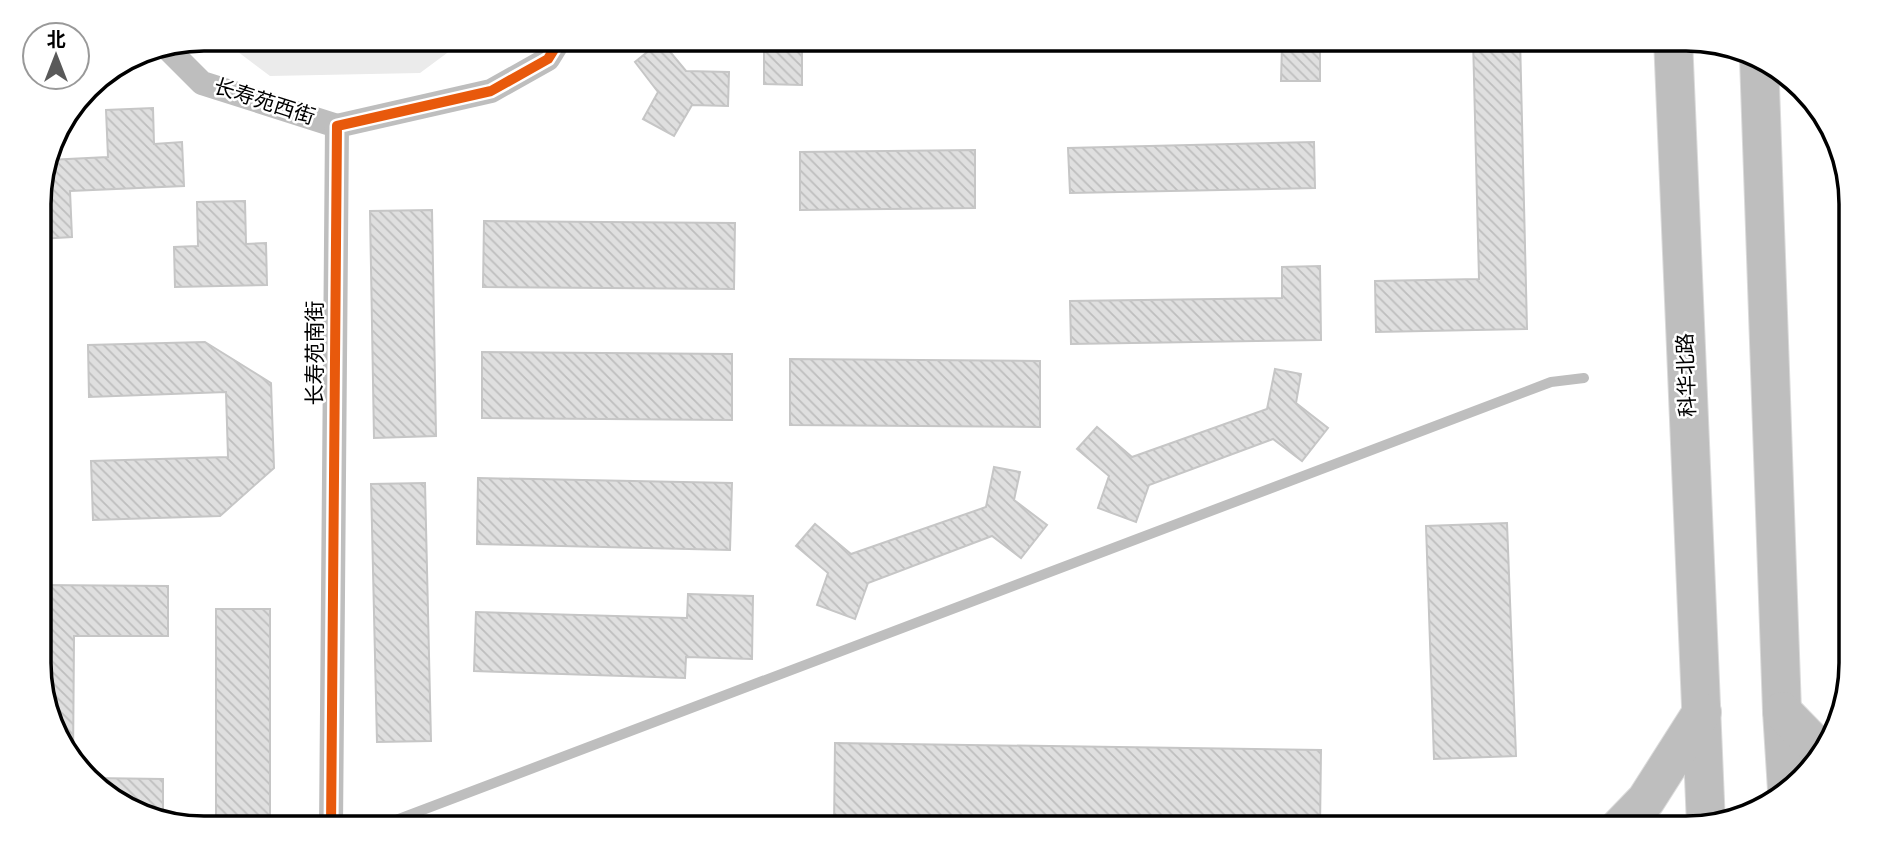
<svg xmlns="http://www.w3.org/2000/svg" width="1890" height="867" viewBox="0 0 1890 867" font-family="Overpass,'Noto Sans SC',sans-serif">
  <defs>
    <pattern id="building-back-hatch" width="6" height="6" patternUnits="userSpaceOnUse" patternTransform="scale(1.75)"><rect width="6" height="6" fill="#dfdfdf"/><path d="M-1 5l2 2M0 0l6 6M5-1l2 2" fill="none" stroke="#bebebe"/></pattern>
  </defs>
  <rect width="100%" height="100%" fill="#fff"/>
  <path fill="#ebebeb" d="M221,39H466L420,73L270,76Z"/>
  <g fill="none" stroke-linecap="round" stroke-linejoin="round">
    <path stroke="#bebebe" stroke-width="10" d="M375,828L1551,382L1584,378"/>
  </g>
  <g fill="url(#building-back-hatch)" stroke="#c6c6c6" stroke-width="2">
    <path d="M769,38H1018V50L802,49V85L764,84V43Z"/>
    <path d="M1066,38H1318L1320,40V81H1281L1282,45L1066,43Z"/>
    <path d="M1473,38H1520L1527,329L1376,332L1375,281L1479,279Z"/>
    <path d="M661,41L686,71L729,72L728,106L692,105L674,136L643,119L658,92L635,62Z"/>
    <path d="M153,108L154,144L182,142L184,186L70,191L72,237L39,239V193L48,160L108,157L106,110Z"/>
    <path d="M1314,142L1315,188L1070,193L1068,148Z"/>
    <path d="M975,150V208L800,210V152Z"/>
    <path d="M245,201L246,244L266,243L267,285L175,287L174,247L198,246L197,202Z"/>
    <path d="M432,210L436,436L374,438L370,211Z"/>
    <path d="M484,221L735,223L734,289L483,287Z"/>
    <path d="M1320,266L1321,340L1071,344L1070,301L1282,298V267Z"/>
    <path d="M205,342L271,383L274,468L220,516L93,520L91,461L228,457L226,392L89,397L88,345Z"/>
    <path d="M482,352L732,354V420L482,418Z"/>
    <path d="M790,359L1040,361V427L790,425Z"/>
    <path d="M1275,369L1301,374L1296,403L1328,428L1302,461L1273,439L1149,485L1136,522L1098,508L1109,476L1077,449L1097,427L1132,457L1267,409Z"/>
    <path d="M994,467L1020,472L1014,500L1047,525L1021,558L992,536L868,583L855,619L817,605L828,573L796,546L815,524L851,554L986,507Z"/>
    <path d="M478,478L732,483L730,550L477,544Z"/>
    <path d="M425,483L431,741L377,742L371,484Z"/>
    <path d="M1507,523L1516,756L1434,759L1426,526Z"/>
    <path d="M40,585L168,586V636H74L73,764L40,685Z"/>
    <path d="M688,594L753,596L752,659L686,657L685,678L474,671L476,612L687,618Z"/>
    <rect x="216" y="609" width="54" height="213"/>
    <path d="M835,743L1321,750L1320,828H834Z"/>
    <path d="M92,778L163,779V820L140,816Z"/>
    <path d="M472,821L749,824V828H472Z"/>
  </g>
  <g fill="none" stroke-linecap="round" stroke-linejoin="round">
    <defs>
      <g id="primary">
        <path d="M1673,38L1706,825"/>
        <path d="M1759,58L1782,711L1787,790"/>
        <path d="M1782,711L1820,750"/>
        <path d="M1619,828L1646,800L1702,712"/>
      </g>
    </defs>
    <use href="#primary" stroke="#dbdbdb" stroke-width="40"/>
    <g stroke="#bebebe" stroke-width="24">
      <path d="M165,46L202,83L337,126"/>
      <path d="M331,828L337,126L491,91L548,59L561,38"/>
    </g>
    <use href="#primary" stroke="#bebebe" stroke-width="38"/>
    <defs>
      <path id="cycleway" d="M331,828L337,126L491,91L548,59L561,38"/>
    </defs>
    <use href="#cycleway" stroke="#fff" stroke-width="15"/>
    <use href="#cycleway" stroke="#e8590c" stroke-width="10"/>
  </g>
  <g text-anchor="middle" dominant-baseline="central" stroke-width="5" stroke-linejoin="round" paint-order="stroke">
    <g font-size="21" fill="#000" stroke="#fff">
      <text transform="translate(264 103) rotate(18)">长寿苑西街</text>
      <text transform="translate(316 353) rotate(-90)">长寿苑南街</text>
      <text transform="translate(1688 375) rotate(-92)">科华北路</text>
    </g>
  </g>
  <path d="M0 0H1890V867H0ZM204 51H1686A153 153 0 0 1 1839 204V663A153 153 0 0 1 1686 816H204A153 153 0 0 1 51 663V204A153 153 0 0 1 204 51Z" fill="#fff" fill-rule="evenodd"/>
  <path fill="none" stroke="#000" stroke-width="3.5" d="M204 51H1686A153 153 0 0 1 1839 204V663A153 153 0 0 1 1686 816H204A153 153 0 0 1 51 663V204A153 153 0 0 1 204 51Z"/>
  <g transform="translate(56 56)"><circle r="33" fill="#ffffff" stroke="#999999" stroke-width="2"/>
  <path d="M0-5L12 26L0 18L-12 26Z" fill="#595959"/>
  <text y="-10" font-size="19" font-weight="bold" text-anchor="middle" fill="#000000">北</text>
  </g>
</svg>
